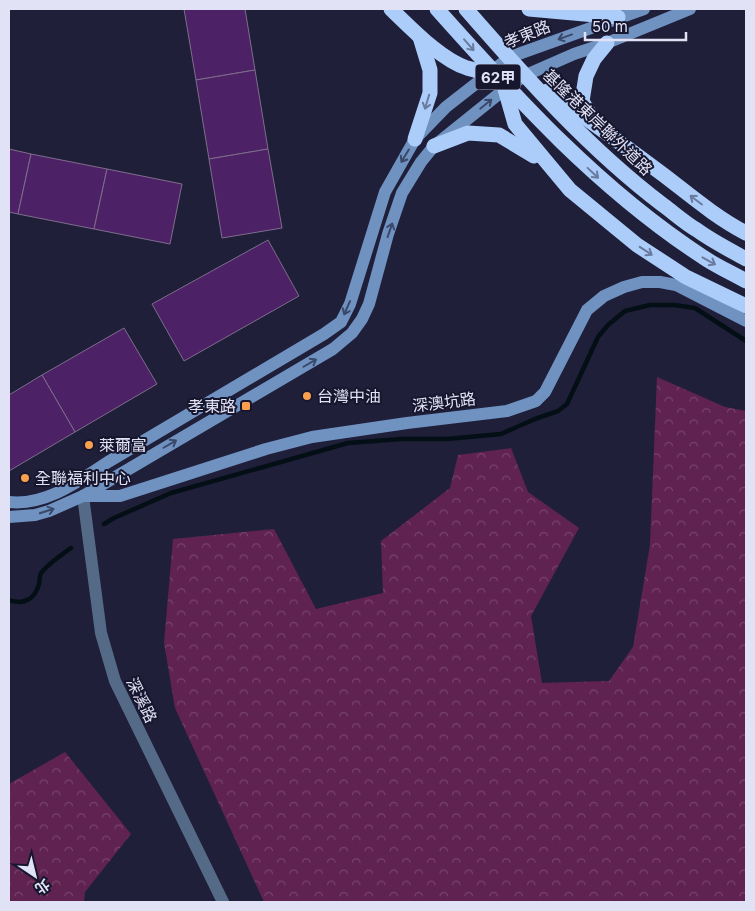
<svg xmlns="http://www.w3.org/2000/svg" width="755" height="911" viewBox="0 0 755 911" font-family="Inter,'Noto Sans TC',sans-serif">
  <defs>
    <pattern id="forest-crowns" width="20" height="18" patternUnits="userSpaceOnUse" patternTransform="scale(1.25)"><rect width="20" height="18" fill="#602351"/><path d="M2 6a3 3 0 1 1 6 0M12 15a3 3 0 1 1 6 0" fill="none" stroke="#76436b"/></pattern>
  </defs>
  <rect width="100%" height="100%" fill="#201f3a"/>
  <g fill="url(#forest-crowns)">
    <path d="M657,377L725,407L746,411V902H264L175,708L164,643L173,539L274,529L316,609L383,593L381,541L450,488L458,455L511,448L528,492L579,528L531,616L542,683L609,681L633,647L650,545Z"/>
    <path d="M65,752L131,834L85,892L84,902H9V784Z"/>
  </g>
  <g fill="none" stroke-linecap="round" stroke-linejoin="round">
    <g stroke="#030f15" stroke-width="4.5">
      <path d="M104,524L114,518L171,493L348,443L401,439H447L501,434L535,419L558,411L567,404L598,337L608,325L625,311L650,305H674L695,308L746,341"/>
      <path d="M9,600C23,605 35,600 39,584C40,580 39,577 41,573C49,563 61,555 71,548"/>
    </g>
  </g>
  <g fill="#4c2165" stroke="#7e6d8b">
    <path d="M184,9H245L255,70L196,80Z"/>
    <path d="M255,70L268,149L209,159L196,80Z"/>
    <path d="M9,149L31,154L18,214L9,212Z"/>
    <path d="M268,149L282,228L222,238L209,159Z"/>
    <path d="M31,154L107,169L94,229L18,214Z"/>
    <path d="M107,169L182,184L170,244L94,229Z"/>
    <path d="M268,240L299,296L184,361L152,304Z"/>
    <path d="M124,328L157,384L75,432L42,375Z"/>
    <path d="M42,375L75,432L9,471V395Z"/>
  </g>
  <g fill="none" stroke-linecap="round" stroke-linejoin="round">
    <path stroke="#546a87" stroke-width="12" d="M83,496L101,633L115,681L223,902"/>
    <g stroke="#6f92c1" stroke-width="12">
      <path d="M83,496L333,349L352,333L362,319L369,304L388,234L402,193L421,162L434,146L505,89L526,75L574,54L607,43L690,9"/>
      <path d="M9,502C46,506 79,481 108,462L324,334L341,322L350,304L385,192L415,139L446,107L510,57L644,9"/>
      <path d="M9,517L35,515L49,511L83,496H120L266,449L312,437L407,423L507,411L536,401L545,392L587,310L604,296L624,287L642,282H660L676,285L746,321"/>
    </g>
    <g stroke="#accdf9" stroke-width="15">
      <path d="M391,9C411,28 440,59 467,68C480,72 493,73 505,73V89L515,124L570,190L637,245L686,277L746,306"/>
      <path d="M437,9C519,101 599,189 703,257C716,266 732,273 746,281"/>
      <path d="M466,9C527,79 589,149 663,205C674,213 685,223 697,230C712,241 730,250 746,259"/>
      <path d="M529,9L618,17"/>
      <path d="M547,91C587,118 626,147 665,176C691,196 717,218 746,233"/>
      <path d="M595,120L589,113L582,101L586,76L594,59L607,43"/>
      <path d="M415,139L430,93V70L420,37"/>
      <path d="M434,146L468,133L499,135L534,156"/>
    </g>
  </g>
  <defs><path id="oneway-shaft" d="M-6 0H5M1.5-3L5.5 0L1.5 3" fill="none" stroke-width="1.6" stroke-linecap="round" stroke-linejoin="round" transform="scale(1.25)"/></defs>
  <g stroke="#3a4869">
    <use href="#oneway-shaft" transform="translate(565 37) rotate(160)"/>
    <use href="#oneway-shaft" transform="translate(486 104) rotate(-39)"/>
    <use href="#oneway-shaft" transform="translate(405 156) rotate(121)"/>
    <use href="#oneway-shaft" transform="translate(390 230) rotate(-71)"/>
    <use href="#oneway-shaft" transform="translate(347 308) rotate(114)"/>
    <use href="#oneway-shaft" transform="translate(310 363) rotate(-30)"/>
    <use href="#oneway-shaft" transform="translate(170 444) rotate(-30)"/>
    <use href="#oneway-shaft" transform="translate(47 511) rotate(-18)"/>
  </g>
  <g stroke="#697b9e">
    <use href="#oneway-shaft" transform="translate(469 45) rotate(49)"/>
    <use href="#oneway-shaft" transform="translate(427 102) rotate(107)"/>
    <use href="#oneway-shaft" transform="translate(593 173) rotate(43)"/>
    <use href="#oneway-shaft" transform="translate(696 200) rotate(-143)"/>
    <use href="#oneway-shaft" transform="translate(646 251) rotate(33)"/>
    <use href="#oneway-shaft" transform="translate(709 261) rotate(29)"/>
  </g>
  <g fill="#fa9f4e" stroke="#17162f" stroke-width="2">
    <circle cx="307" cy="396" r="5"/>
    <rect x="241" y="401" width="10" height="10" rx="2.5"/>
    <circle cx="89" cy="445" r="5"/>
    <circle cx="25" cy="478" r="5"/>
  </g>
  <g text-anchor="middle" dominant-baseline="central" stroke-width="4" stroke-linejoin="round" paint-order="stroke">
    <rect fill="#17162f" stroke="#a4a5ba" stroke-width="1" x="475.5" y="64.5" width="45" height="25" rx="4"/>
    <g font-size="15" font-weight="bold" fill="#e1e2f5">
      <text x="498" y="77">62甲</text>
    </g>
    <g font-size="16" fill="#e1e2f5" stroke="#17162f">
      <text transform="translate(527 34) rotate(-22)">孝東路</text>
      <text transform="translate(598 122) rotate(44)">基隆港東岸聯外道路</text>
      <text transform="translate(444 402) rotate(-7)">深澳坑路</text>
      <text transform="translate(142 700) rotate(64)">深溪路</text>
    </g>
    <g font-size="16" fill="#e1e2f5" stroke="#17162f" text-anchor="start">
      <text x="317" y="396">台灣中油</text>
      <text x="236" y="406" text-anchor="end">孝東路</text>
      <text x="99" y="445">萊爾富</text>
      <text x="35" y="478">全聯福利中心</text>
    </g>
  </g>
  <rect width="755" height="911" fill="none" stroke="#e1e2f5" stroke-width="20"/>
  <g transform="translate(35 876) rotate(145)" stroke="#17162f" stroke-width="4" paint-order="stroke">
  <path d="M0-4L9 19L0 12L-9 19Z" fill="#e1e2f5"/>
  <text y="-8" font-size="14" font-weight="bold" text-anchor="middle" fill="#e1e2f5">北</text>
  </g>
  <path d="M585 32v8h101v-8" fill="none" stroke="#e1e2f5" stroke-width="2.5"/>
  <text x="592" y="32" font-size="15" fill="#e1e2f5" stroke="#17162f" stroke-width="4" paint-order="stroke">50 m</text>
</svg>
